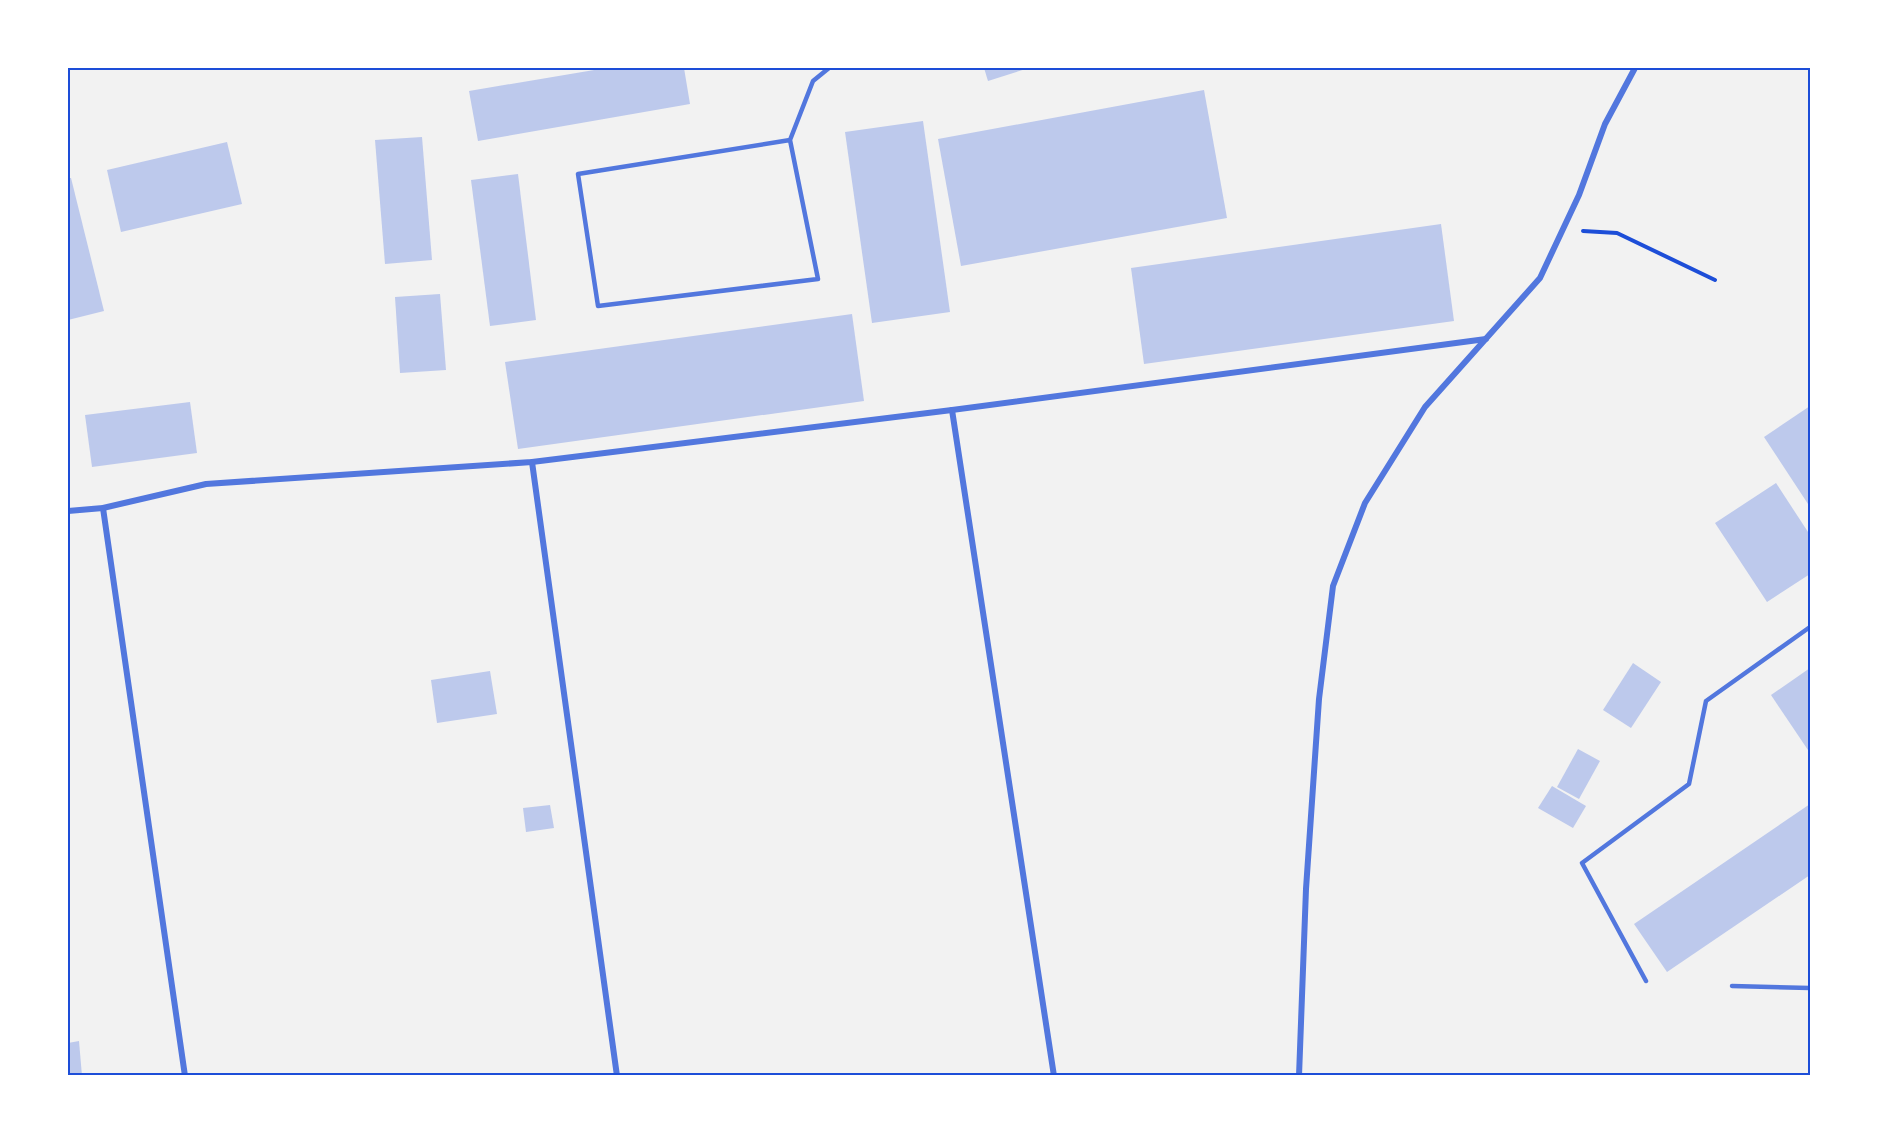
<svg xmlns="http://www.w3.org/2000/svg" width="1878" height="1143" viewBox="0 0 1878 1143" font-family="Roboto,sans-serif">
  <rect width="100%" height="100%" fill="#f2f2f2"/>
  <g fill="#bdc9ec">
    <path d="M606,68H684L690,104L478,141L469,91Z"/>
    <path d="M984,68H1029L988,81Z"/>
    <path d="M1204,90L1227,218L961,266L938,139Z"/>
    <path d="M923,121L950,312L872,323L845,132Z"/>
    <path d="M422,137L432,260L385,264L375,140Z"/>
    <path d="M227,142L242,204L121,232L107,170Z"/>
    <path d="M518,174L536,320L490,326L471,180Z"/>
    <path d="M68,178H71L104,311L68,320Z"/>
    <path d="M1441,224L1454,321L1144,364L1131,268Z"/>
    <path d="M440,294L446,370L400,373L395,297Z"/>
    <path d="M852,314L864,401L518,449L505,362Z"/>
    <path d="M190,402L197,453L92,467L85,415Z"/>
    <path d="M1810,406V507L1764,437Z"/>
    <path d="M1776,483L1810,535V574L1767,602L1715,523Z"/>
    <path d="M1633,663L1661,682L1631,728L1603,710Z"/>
    <path d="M1810,668V753L1771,695Z"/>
    <path d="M490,671L497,714L437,723L431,680Z"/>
    <path d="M1578,749L1600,761L1579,799L1557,787Z"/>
    <path d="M1552,786L1586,806L1573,828L1538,808Z"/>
    <path d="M1810,804V875L1667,972L1634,924Z"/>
    <path d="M550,805L554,828L526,832L523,808Z"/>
    <path d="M79,1041L82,1076H68V1043Z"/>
  </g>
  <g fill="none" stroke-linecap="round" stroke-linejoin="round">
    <path stroke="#1d4ed8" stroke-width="4" d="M1583,231L1617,233L1715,280"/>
    <g stroke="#5277de" stroke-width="4.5">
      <path d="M790,140L578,174L598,306L818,279L790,140L813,81L829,68"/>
      <path d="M1646,981L1582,863L1689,784L1706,701L1810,627"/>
      <path d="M1732,986L1810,988"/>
    </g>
    <g stroke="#5277de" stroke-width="6">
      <path d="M952,410L1054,1076"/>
      <path d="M532,462L617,1076"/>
      <path d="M103,508L185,1076"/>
      <path d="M68,511L103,508L206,484L532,462L952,410L1486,339"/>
      <path d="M1299,1076L1306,889L1319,699L1333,586L1365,503L1425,407L1540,278L1579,195L1605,124L1635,68"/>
    </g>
  </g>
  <rect width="1878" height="1143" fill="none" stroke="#ffffff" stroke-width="138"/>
  <rect x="69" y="69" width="1740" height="1005" fill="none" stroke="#1d4ed8" stroke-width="2"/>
</svg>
